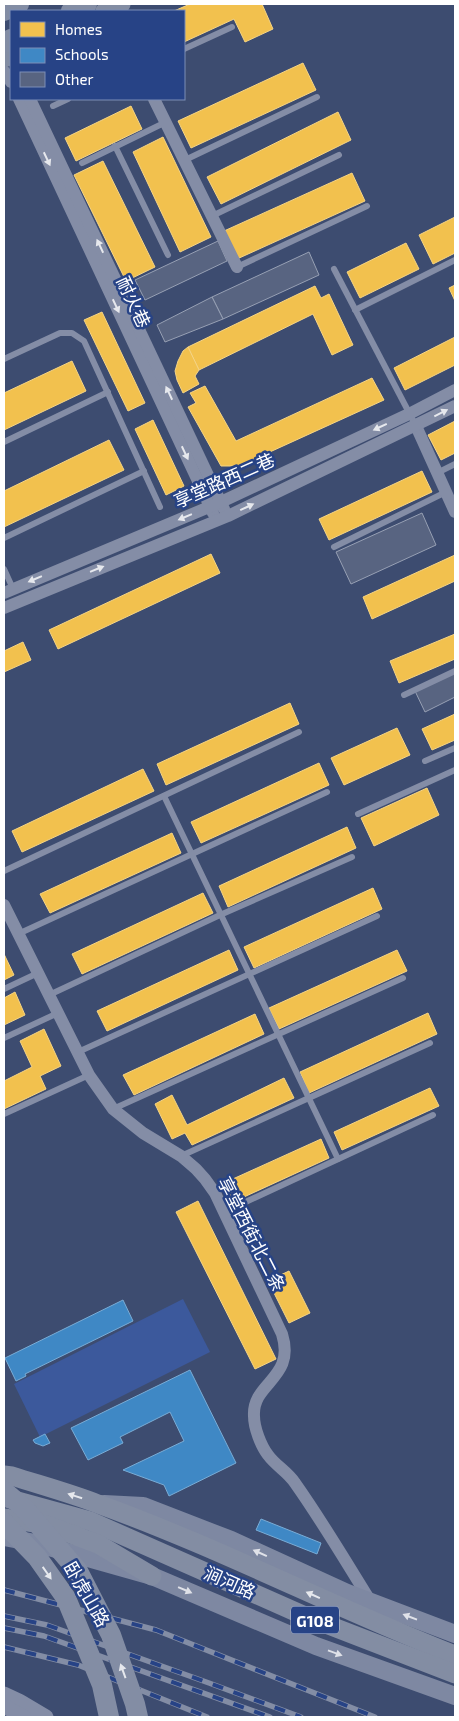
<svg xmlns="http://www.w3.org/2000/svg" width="459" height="1721" viewBox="0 0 459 1721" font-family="'Exo 2','Noto Sans SC',sans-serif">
  <rect width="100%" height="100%" fill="#3d4c70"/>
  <path fill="#3c599c" d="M183,1299L210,1352L40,1437L14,1384Z"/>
  <g fill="#f2c14e" stroke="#f6d483">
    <path d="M190,4H262L273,29L245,42L234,19L184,42V11H174Z"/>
    <path d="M303,63L316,90L191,148L178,121Z"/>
    <path d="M131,106L142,129L76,161L65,138Z"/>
    <path d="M338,112L351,140L221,204L207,177Z"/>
    <path d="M163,137L211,237L180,252L133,152Z"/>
    <path d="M103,161L155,267L126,281L74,175Z"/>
    <path d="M352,173L365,201L237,259L224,231Z"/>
    <path d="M455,217V253L433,264L419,235Z"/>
    <path d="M406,243L419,269L360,298L347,272Z"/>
    <path d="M455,285V301L449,288Z"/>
    <path d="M315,286L321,298L329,294L353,345L332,355L313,314L199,370L188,347Z"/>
    <path d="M102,312L145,403L128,411L84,320Z"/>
    <path d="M455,337V365L405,390L394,368Z"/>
    <path d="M188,347L199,370L195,376L199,384L183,393L177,380L175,371L178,361L183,351Z"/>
    <path d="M72,361L86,391L4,430V393Z"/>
    <path d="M372,378L384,400L239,466H221L188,407L196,403L190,393L205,386L236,441Z"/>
    <path d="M153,420L184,486L166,495L135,429Z"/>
    <path d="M455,421V453L441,460L428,435Z"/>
    <path d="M109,440L124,470L4,527V491Z"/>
    <path d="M422,471L432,492L329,540L319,519Z"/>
    <path d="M211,554L220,573L58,649L49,630Z"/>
    <path d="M455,555V581L372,619L363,597Z"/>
    <path d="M455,634V659L399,683L390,661Z"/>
    <path d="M23,642L31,660L4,672V651Z"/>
    <path d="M290,703L299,724L166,785L157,764Z"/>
    <path d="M455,714V740L432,750L422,729Z"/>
    <path d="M397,728L410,755L344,785L331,758Z"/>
    <path d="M319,763L329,785L201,843L191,822Z"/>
    <path d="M143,769L154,791L22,852L12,831Z"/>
    <path d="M427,788L439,815L374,846L361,818Z"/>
    <path d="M347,827L356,848L228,907L219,886Z"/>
    <path d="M172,833L181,853L50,913L40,894Z"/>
    <path d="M373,888L382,909L254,968L244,947Z"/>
    <path d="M203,893L213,913L82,974L72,954Z"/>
    <path d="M229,950L238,970L107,1031L97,1011Z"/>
    <path d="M397,950L407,971L279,1029L269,1008Z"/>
    <path d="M4,954L14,975L4,980Z"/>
    <path d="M15,992L25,1015L4,1025V998Z"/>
    <path d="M428,1013L437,1034L309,1093L300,1072Z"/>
    <path d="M255,1014L264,1034L134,1095L123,1075Z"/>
    <path d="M44,1029L61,1066L40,1076L46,1089L4,1109V1081L32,1067L20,1041Z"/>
    <path d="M284,1078L294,1098L192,1145L185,1133L172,1139L155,1104L172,1095L187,1125Z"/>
    <path d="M430,1088L439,1106L342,1150L334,1132Z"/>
    <path d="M321,1139L329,1158L233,1202L224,1183Z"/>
    <path d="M198,1201L276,1359L255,1369L176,1212Z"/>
    <path d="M289,1271L310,1313L289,1323L268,1281Z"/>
  </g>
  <g fill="#3f88c5" stroke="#79acd6">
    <path d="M123,1300L133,1321L25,1374L26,1376L16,1381L5,1358Z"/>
    <path d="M190,1370L236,1463L169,1496L164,1485L123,1470L184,1441L170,1412L120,1437L123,1443L88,1460L71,1428Z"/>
    <path d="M45,1434L50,1443L43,1446L35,1443L33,1440Z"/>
    <path d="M261,1519L321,1543L317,1554L256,1530Z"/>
  </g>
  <g fill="#586481" stroke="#97a0b4">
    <path d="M218,241L227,261L145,300L135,280Z"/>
    <path d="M309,252L319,275L223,319L212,297Z"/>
    <path d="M212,297L223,319L165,342L157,325Z"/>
    <path d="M422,513L436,545L351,584L336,552Z"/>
    <path d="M455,672V697L425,712L415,691Z"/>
  </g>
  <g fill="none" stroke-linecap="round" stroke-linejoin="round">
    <g stroke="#848da6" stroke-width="6">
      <path d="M184,49L232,27"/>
      <path d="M53,106L68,99"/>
      <path d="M115,146L168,255"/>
      <path d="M185,160L317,97"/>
      <path d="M82,163L166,122"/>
      <path d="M212,216L339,155"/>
      <path d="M237,267L367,206"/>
      <path d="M334,269L416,426"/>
      <path d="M355,310L455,260"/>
      <path d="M4,359L60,333H72L84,341L160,507"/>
      <path d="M4,442L108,392"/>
      <path d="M437,473L455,464"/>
      <path d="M4,538L144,471"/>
      <path d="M334,547L446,492"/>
      <path d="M4,569L14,591"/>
      <path d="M404,695L455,671"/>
      <path d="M425,761L455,748"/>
      <path d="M164,796L338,1159"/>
      <path d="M358,814L455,770"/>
      <path d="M4,871L299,732"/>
      <path d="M18,934L327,792"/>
      <path d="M4,989L38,973"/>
      <path d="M49,995L220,915L352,857"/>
      <path d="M4,1038L58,1013"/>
      <path d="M78,1052L377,916"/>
      <path d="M113,1109L403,978"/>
      <path d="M4,1114L89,1075"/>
      <path d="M181,1156L430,1043"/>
      <path d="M224,1212L433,1115"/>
    </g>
    <g stroke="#848da6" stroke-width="12">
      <path d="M4,71L11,82"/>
      <path d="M19,99L213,513"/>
      <path d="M30,99L224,509"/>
      <path d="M154,99L237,267"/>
      <path d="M416,426L455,512"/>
      <path d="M4,593L221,502L409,414L455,390"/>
      <path d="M4,608L228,516L455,406"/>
      <path d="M4,905L89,1075L113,1109L143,1133L181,1156L196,1169L205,1179L215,1193L224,1212L282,1334C296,1379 252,1382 254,1416C254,1428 261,1446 268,1455C276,1466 288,1472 295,1483C322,1521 346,1562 371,1602"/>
    </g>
    <g stroke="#848da6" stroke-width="15">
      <path d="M4,1694L19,1701L46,1717"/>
      <path d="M4,1706L24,1717"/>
    </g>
    <g stroke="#7e88a2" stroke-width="18">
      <path d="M104,1504L143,1506L231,1540L347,1593L455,1634"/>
      <path d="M4,1537L35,1543L152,1576L316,1646L455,1696"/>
    </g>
    <g stroke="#838da3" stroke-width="19">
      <path d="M105,11L121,4"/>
      <path d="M4,58L11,55"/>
      <path d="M4,1475L12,1476C40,1485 70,1493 98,1504C220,1548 335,1608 455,1655"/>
      <path d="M10,1499L90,1521L305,1616L455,1674"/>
      <path d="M4,1518L47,1525L98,1544L152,1576"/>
    </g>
    <g stroke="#838da4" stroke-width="20">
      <path d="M4,11L19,4"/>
      <path d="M71,11L87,4"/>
      <path d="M4,43L11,39"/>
    </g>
    <defs>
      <g id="rail">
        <path d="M4,1590L156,1630L375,1717"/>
        <path d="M4,1616L47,1625L209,1683L301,1717"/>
        <path d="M4,1628L44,1636L270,1717"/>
        <path d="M4,1647L78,1665L207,1717"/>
      </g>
    </defs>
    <use href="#rail" stroke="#838da5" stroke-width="5.5"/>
    <use href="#rail" stroke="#274386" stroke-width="4" stroke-dasharray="11" stroke-linecap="butt"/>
    <g stroke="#838da4" stroke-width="20">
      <path d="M4,1491L24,1508L78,1571L111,1635L135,1704L138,1717"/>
      <path d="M4,1523L37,1557L66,1598L102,1685L109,1717"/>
    </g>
  </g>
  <defs><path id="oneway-solid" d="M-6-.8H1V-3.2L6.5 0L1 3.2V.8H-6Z" transform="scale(1.25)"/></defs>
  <g fill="#e6e8ed">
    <use href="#oneway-solid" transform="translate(47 159) rotate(65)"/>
    <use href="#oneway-solid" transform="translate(100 246) rotate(-115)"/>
    <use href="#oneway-solid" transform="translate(116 306) rotate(65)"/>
    <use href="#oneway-solid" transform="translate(169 393) rotate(-115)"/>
    <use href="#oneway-solid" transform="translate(441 413) rotate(-27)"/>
    <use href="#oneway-solid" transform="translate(380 427) rotate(155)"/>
    <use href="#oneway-solid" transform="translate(185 453) rotate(65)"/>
    <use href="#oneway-solid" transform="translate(247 507) rotate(-25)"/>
    <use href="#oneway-solid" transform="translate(185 517) rotate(157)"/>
    <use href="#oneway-solid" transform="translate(97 569) rotate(-22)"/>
    <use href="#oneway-solid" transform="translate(35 579) rotate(157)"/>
    <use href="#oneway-solid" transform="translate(75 1496) rotate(-162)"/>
    <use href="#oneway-solid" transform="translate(47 1573) rotate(55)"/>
    <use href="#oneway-solid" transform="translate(313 1595) rotate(-156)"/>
    <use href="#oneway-solid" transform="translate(123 1671) rotate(-110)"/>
  </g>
  <g fill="#dfe1e8">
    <use href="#oneway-solid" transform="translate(260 1553) rotate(-156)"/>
    <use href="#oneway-solid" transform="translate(185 1590) rotate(23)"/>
    <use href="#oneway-solid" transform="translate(410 1617) rotate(-159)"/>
    <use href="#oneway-solid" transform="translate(335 1653) rotate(20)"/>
  </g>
  <g text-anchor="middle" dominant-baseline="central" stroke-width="5" stroke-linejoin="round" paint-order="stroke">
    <rect fill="#274386" stroke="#bec7db" stroke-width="1" x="291" y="1606.5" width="48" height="27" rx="4"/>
    <g font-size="16" font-weight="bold" fill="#fff">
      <text x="315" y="1620">G108</text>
    </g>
    <g font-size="18" fill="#fff" stroke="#274386">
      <text transform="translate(134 302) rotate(65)">耐火巷</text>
      <text transform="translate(224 480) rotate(-24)">享堂路西二巷</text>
      <text transform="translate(252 1234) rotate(63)">享堂西街北二条</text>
      <text transform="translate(230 1582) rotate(24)">涧河路</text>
      <text transform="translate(87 1594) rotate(60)">卧虎山路</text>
    </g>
  </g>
  <rect width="459" height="1721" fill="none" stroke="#ffffff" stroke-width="10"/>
  <rect x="10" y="10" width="175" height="90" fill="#274386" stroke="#7d8eb6"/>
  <rect x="20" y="22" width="25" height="15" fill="#f2c14e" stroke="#7d8eb6"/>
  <text x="55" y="35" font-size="15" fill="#ffffff">Homes</text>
  <rect x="20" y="48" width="25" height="15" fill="#3f88c5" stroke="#7d8eb6"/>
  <text x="55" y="60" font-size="15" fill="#ffffff">Schools</text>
  <rect x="20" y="72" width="25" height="15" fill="#586481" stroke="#7d8eb6"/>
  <text x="55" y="85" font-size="15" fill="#ffffff">Other</text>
</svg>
